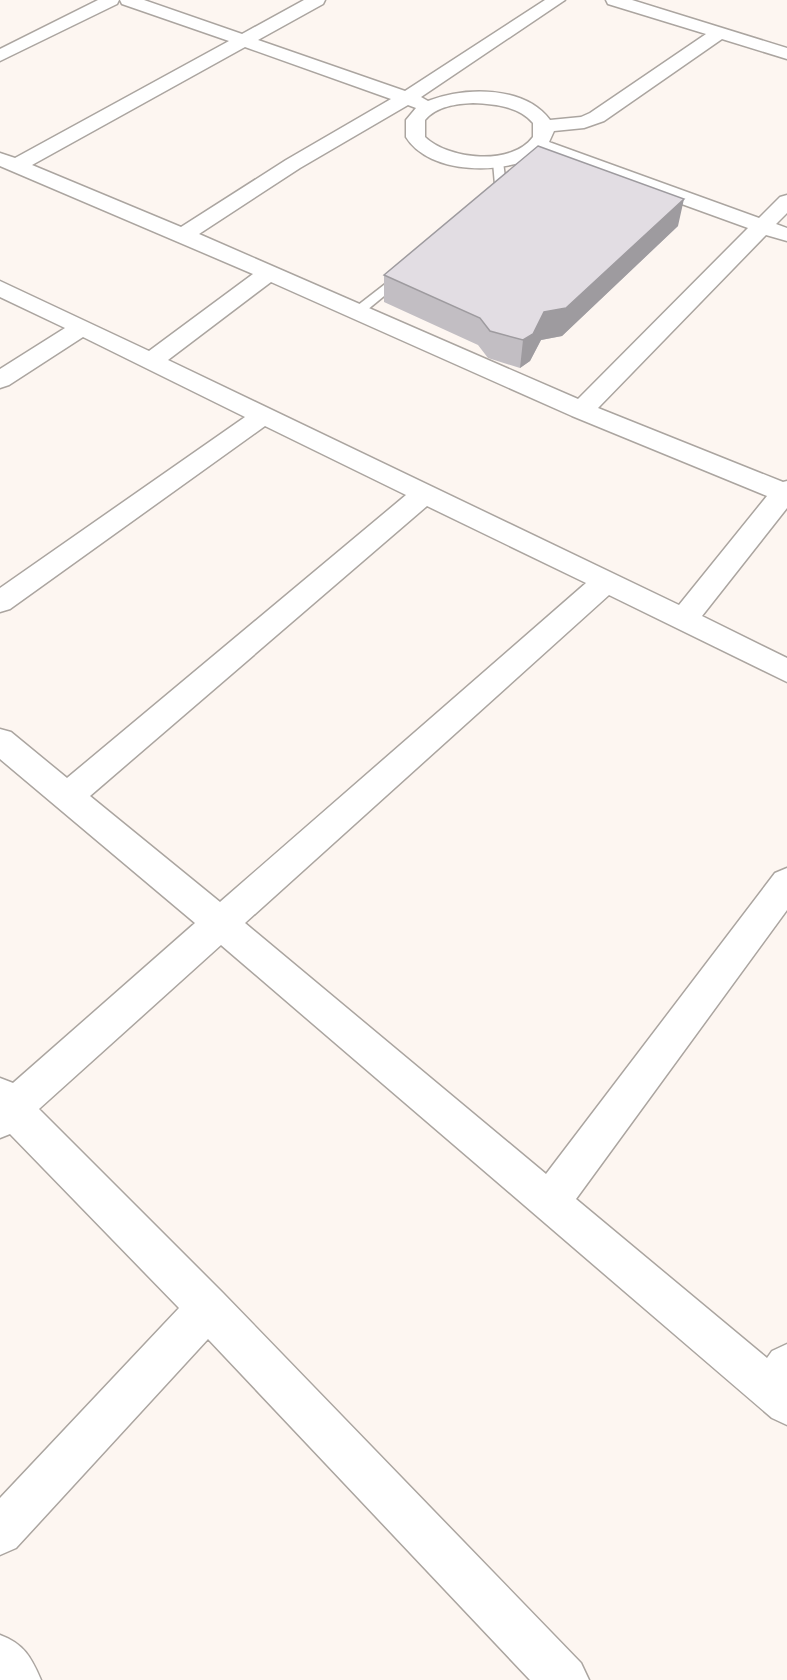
<svg xmlns="http://www.w3.org/2000/svg" width="787" height="1680" viewBox="0 0 787 1680" font-family="Mulish,sans-serif">
  <rect width="100%" height="100%" fill="#fdf6f1"/>
  <g fill="none" stroke-linecap="round" stroke-linejoin="round">
    <defs>
      <g id="lane">
        <path d="M498,159L503,162L506,185L499,200L495,201L489,198L495,185L493,162Z"/>
        <path d="M402,271L406,272V278L361,315H353L351,312L353,309Z"/>
      </g>
      <g id="street">
        <path d="M98,0H119L117,4L0,61V49Z"/>
        <path d="M120,0H144L242,34L304,0H325L323,4L258,40L405,91L545,0H565L421,97L428,101C464,87 524,85 550,120L581,117L590,113L706,34L608,4L606,0H632L787,48V59L722,39L604,121L584,128L554,131L549,142L759,218L780,197L787,195V213L776,224L787,228V241L766,235L598,408L783,482L787,481V508L702,616L787,658V682L609,595L245,923L546,1174L775,873L787,868V910L576,1199L767,1358L772,1351L787,1344V1425L772,1418L221,945L39,1109L223,1293L581,1663L589,1680H530L208,1339L16,1548L0,1555V1498L179,1308L10,1134L0,1138V1078L13,1083L195,923L0,759V729L11,732L67,778L406,495L265,426L10,609L0,612V588L245,417L83,337L9,385L0,388V369L65,328L0,297V281L149,351L253,274L0,166V153L15,158L229,41L122,4ZM245,47L391,99L286,160L181,227L32,165ZM473,103C494,104 519,106 533,123V137C512,166 449,160 425,137V120C437,106 456,104 473,103ZM408,105L416,108L406,120V137C429,175 506,176 541,153L748,228L578,399L199,234L300,168ZM271,282L572,416L767,496L679,605L168,360ZM427,506L586,583L220,902L90,796Z"/>
        <path d="M0,1635C24,1644 31,1657 41,1680H0Z"/>
      </g>
    </defs>
    <use href="#lane" stroke="#aba5a0" stroke-width="3"/>
    <use href="#street" stroke="#aba5a0" stroke-width="3"/>
    <use href="#lane" fill="#fff" fill-rule="evenodd"/>
    <use href="#street" fill="#fff" fill-rule="evenodd"/>
  </g>
  <path fill="#c2bec3" d="M678,226L562,336L541,340L530,361L520,368L488,358L478,345L384,302V275Z"/>
  <path fill="#9e9b9f" d="M684,199L678,226L562,336L541,340L530,361L520,368L523,340L544,312Z"/>
  <path fill="#e2dde3" stroke="#9e9b9f" stroke-width="1.5" d="M538,146L684,199L566,308L544,312L533,334L523,340L490,331L480,318L384,275Z"/>
</svg>
